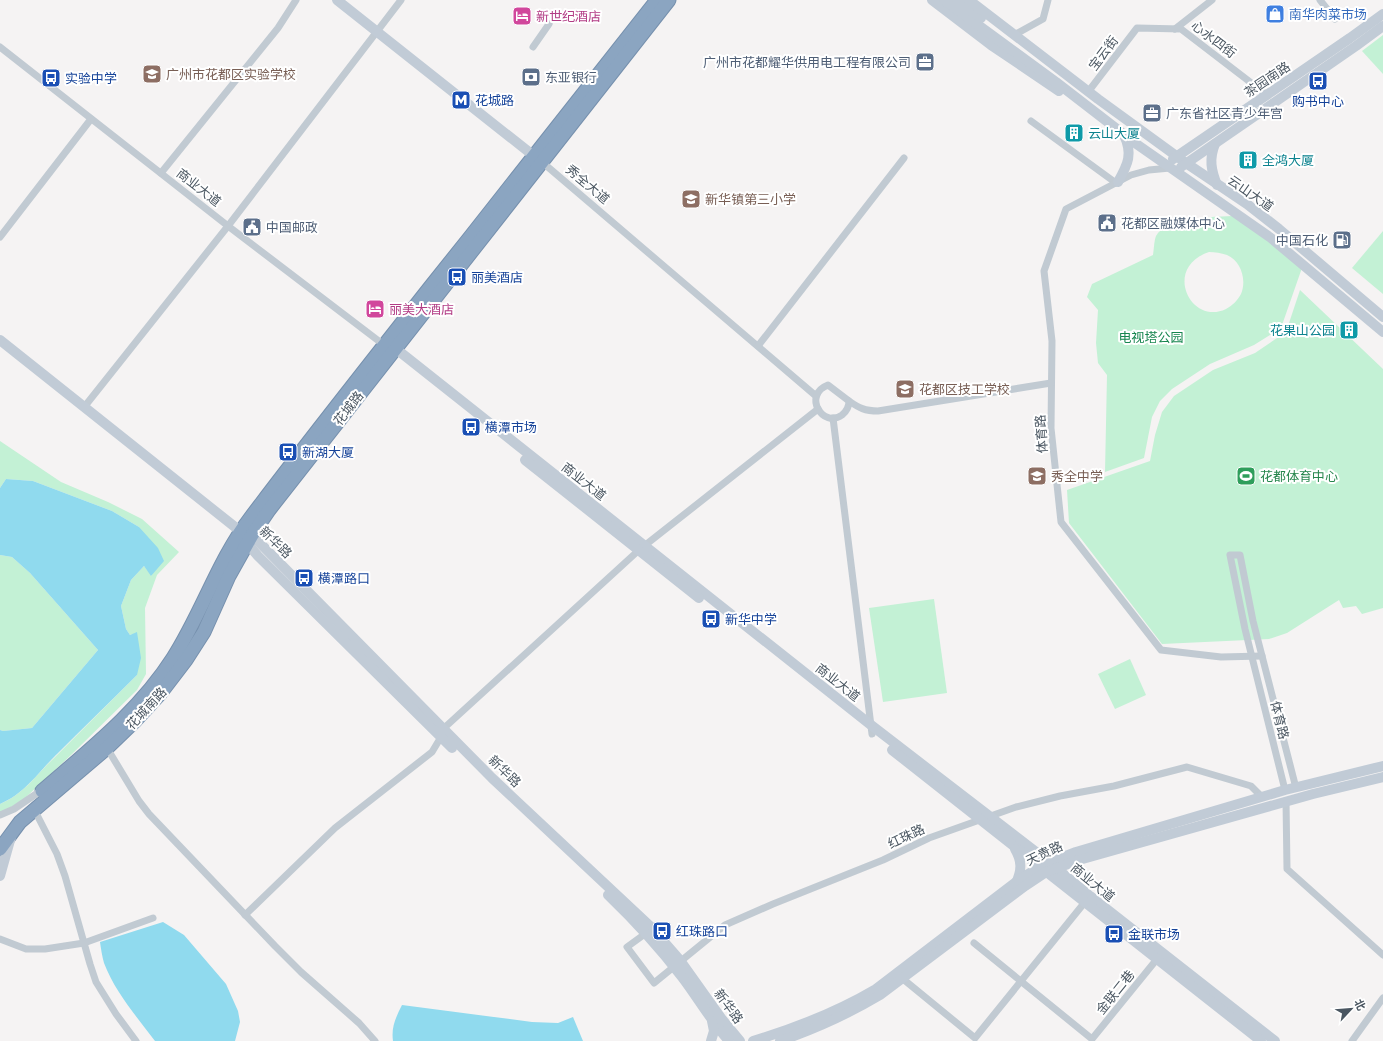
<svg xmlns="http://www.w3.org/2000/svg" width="1383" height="1041" viewBox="0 0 1383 1041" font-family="Inter,'Noto Sans SC',sans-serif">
  <rect width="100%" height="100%" fill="#f5f3f3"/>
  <g fill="#c3f1d5" fill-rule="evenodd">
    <path d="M1383,35V74L1362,51Z"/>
    <path d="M1241,216L1303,265L1281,328L1254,345L1210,364L1172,389L1160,401L1152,417L1144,458L1105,472L1107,375L1098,363L1096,343L1098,310L1087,297L1092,284L1153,255C1154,249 1154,241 1156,236C1165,217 1223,216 1241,216ZM1209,252C1215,252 1221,253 1227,255C1241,261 1247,280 1241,294C1237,301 1233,305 1226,309C1191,326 1162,268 1209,252Z"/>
    <path d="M1383,231V294L1352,268Z"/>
    <path d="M1300,290L1383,369V608L1362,614L1356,606L1343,608L1339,600L1287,633L1269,639L1162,644L1069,523L1067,490L1150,461L1155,435L1162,412L1174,396L1213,370L1255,353L1286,332Z"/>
    <path d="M0,441L61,482L108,502L142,519L179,552L157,575L145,608L146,674L137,690L71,755L24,799L0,814V804C25,793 34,777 53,759C81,731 109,703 137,675V633L130,635L126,629L121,606L131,580L144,566L152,576L139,527L112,511L33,481L6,479L0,488Z"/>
    <path d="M0,555L12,557L30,573L98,650L32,728L3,731L0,730Z"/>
    <path d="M934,599L947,693L883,702L869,608Z"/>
    <path d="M1130,659L1146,695L1115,709L1098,674Z"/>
  </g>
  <g fill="#90daee">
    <path d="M6,479L33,481L112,511L139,527L158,548L164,561L151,576L144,566L131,580L121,606L126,629L130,635L137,632L141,658L137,675C110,702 82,729 55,756C36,775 25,793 0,804V730L3,731L32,728L98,650L30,573L12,557L0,555V488Z"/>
    <path d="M163,922L184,935L226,984L238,1011L240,1022L235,1041H155C137,1017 115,992 104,963C102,956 101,949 100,942Z"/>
    <path d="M402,1005L532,1022L558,1023L573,1017L583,1041H393C391,1027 396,1017 402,1005Z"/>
  </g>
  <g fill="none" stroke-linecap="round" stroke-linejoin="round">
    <defs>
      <g id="highway">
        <path d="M42,791C89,750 139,711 173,658C202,613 218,560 251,517C310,439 371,362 431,286C507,191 582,95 657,0"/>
        <path d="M0,849L20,822L107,748L136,720L160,694L186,660L204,632L229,576L252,535L269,510L669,0"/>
      </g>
    </defs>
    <use href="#highway" stroke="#7690ad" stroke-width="15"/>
    <g stroke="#c1cad2" stroke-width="7">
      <path d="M1320,0L1335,19"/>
      <path d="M1175,29L1212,0"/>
      <path d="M1014,35L1043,19L1048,0"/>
      <path d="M0,47L228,226L384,345"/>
      <path d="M533,47L549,24"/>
      <path d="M1088,92L1137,28L1181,29L1267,95"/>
      <path d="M1031,121L1116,183"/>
      <path d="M542,162L816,396"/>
      <path d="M1170,168L1149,170L1131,175L1066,209L1044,271L1052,341L1051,428L1061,522L1161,650L1221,657L1262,656"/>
      <path d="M161,173L278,28L296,0"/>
      <path d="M0,237L91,119"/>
      <path d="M758,346L904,158"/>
      <path d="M828,385L849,401C849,407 847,411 842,415C823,429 802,395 828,385Z"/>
      <path d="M849,401C859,408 865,411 878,411L1051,383"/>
      <path d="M85,406L228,226L401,0"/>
      <path d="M833,418L872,734"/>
      <path d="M107,748L139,801L149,814L275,946L301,972L359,1023L375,1041"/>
      <path d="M1285,790L1245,629L1230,555H1240L1253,621L1296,788"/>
      <path d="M1286,801L1287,869L1383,955"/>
      <path d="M34,809L57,854L65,876L90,964L96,982L116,1014L136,1041"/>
      <path d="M0,815L14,809L42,790"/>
      <path d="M245,915L335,828L432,752L441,737L443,729L639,550L818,409"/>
      <path d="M649,931L627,947L654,983L725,925L773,904L883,860L929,838L1016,807L1060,796L1114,786L1187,767L1251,786L1262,797"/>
      <path d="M0,939L26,949H45L84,943L153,918"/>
      <path d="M974,943L1092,1039L1157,959"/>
      <path d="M900,974L903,979L975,1038L1085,902"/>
      <path d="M1352,1041L1383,998"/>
    </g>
    <g stroke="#c1cbd6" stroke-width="10">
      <path d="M337,0L539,160"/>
      <path d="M932,0L991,45L1059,91"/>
      <path d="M944,0L1056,82L1135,143L1271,238L1383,332"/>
      <path d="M957,0L981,18"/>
      <path d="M969,0L1098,99L1186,163L1247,204L1279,229L1383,317"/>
      <path d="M1215,144C1209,159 1211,170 1217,185"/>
      <path d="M1173,159L1350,38L1383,14"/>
      <path d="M1181,167L1356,46L1383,26"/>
      <path d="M1118,182C1128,164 1133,154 1124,135"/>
      <path d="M0,340L240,531L252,535L492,778L652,928L679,959L721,1018L740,1041"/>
      <path d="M390,347L395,348L871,725L1049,862L1090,896L1275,1041"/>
      <path d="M525,460L699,598"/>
      <path d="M244,538L247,543L258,556L452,748"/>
      <path d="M892,750L1261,1041"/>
      <path d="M1015,849C1022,861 1022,870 1016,883"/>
      <path d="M0,876L11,837"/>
      <path d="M608,895C634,920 659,947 682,977C698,998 711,1021 729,1041"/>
      <path d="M711,1041L714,1031L712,1021"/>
      <path d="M753,1041C796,1028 837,1012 876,989L1020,879L1043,865L1076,852L1285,790L1383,766"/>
      <path d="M780,1041C815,1029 848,1014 880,995L1025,886L1046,872L1079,860L1313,794L1383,777"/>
    </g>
    <use href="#highway" stroke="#8ba5c1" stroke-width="13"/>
  </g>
  <defs>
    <symbol id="shop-square" viewBox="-11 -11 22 22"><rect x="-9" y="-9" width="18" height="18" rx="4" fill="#3f7fe0" stroke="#fff"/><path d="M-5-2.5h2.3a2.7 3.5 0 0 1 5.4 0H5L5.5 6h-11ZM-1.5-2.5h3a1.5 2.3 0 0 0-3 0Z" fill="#fff"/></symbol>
    <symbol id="hotel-square" viewBox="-11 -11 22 22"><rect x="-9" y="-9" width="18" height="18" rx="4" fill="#d1479c" stroke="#fff"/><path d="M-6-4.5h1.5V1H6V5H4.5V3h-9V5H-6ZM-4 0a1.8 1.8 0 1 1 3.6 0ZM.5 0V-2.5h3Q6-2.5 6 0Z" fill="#fff"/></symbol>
    <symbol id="office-square" viewBox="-11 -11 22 22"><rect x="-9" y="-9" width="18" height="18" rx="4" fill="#5c6f8a" stroke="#fff"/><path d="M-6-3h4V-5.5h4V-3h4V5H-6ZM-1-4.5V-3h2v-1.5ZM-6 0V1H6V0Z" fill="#fff"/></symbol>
    <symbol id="school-square" viewBox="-11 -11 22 22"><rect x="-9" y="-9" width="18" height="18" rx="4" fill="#8d6e63" stroke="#fff"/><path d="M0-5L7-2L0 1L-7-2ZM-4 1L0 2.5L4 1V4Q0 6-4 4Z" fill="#fff"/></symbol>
    <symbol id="bank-square" viewBox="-11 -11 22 22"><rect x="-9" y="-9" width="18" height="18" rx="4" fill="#5c6f8a" stroke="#fff"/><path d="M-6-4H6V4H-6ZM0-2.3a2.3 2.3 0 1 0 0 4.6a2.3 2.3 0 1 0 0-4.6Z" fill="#fff"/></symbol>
    <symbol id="bus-square" viewBox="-11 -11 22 22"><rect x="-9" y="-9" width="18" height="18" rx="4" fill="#1a4fb4" stroke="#fff"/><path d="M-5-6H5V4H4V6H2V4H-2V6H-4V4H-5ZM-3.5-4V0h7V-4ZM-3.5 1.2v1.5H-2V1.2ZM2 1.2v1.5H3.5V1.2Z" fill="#fff"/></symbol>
    <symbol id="metro-square" viewBox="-11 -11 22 22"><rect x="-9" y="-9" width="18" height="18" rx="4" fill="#1a4fb4" stroke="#fff"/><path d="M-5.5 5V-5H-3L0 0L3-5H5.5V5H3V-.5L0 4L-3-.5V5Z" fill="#fff"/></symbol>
    <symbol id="building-square" viewBox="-11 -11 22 22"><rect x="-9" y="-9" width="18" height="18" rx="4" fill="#0f9aa8" stroke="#fff"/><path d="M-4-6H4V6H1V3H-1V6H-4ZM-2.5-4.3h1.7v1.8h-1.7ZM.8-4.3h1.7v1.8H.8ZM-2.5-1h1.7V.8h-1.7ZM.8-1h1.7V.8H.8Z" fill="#fff"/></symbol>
    <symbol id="civic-square" viewBox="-11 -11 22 22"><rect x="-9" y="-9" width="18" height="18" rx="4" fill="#5c6f8a" stroke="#fff"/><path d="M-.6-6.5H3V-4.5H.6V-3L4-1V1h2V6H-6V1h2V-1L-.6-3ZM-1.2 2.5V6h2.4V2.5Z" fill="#fff"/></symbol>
    <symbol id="fuel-square" viewBox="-11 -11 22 22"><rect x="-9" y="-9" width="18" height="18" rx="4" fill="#5c6f8a" stroke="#fff"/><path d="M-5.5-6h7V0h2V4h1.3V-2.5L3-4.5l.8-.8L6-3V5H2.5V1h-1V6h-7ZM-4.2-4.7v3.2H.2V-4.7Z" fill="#fff"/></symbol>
    <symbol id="stadium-square" viewBox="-11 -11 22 22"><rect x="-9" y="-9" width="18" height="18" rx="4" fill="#2e9e5b" stroke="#fff"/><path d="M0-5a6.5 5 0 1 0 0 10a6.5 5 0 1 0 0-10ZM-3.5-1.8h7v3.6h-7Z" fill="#fff"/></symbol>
  </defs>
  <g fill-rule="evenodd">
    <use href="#shop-square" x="1264" y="3" width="22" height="22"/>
    <use href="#hotel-square" x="511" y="5" width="22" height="22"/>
    <use href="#office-square" x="914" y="51" width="22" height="22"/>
    <use href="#school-square" x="141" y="63" width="22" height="22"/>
    <use href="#bank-square" x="520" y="66" width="22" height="22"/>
    <use href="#bus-square" x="40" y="67" width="22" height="22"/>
    <use href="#bus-square" x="1307" y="70" width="22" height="22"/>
    <use href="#metro-square" x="450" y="89" width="22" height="22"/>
    <use href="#office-square" x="1141" y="102" width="22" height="22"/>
    <use href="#building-square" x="1063" y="122" width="22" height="22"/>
    <use href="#building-square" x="1237" y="149" width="22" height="22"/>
    <use href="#school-square" x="680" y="188" width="22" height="22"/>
    <use href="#civic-square" x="1096" y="212" width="22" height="22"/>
    <use href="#civic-square" x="241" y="216" width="22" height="22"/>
    <use href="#fuel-square" x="1331" y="229" width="22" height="22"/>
    <use href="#bus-square" x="446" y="266" width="22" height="22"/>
    <use href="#hotel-square" x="364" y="298" width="22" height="22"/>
    <use href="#building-square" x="1338" y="319" width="22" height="22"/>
    <use href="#school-square" x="894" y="378" width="22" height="22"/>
    <use href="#bus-square" x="460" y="416" width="22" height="22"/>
    <use href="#bus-square" x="277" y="441" width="22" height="22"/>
    <use href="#school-square" x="1026" y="465" width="22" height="22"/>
    <use href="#stadium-square" x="1235" y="465" width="22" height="22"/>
    <use href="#bus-square" x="293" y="567" width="22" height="22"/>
    <use href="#bus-square" x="700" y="608" width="22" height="22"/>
    <use href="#bus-square" x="651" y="920" width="22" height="22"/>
    <use href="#bus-square" x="1103" y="923" width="22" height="22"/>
  </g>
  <g text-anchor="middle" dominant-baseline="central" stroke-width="4" stroke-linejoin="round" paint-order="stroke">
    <g font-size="13" fill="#366cbe" stroke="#fff" text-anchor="start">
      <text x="1289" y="14">南华肉菜市场</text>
    </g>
    <g font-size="13" fill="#b23c85" stroke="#fff" text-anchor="start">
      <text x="536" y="16">新世纪酒店</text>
      <text x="389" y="309">丽美大酒店</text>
    </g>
    <g font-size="13" fill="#4a5661" stroke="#fff">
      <text transform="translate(1214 39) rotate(37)">心水四街</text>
      <text transform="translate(1103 53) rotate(-53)">宝云街</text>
      <text transform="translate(1267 79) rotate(-34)">茶园南路</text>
      <text transform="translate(588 184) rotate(40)">秀全大道</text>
      <text transform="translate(199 187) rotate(38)">商业大道</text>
      <text transform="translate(1251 193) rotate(35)">云山大道</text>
      <text transform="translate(348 408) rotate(-52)">花城路</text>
      <text transform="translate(1041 434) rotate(-94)">体育路</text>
      <text transform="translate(584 481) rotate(38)">商业大道</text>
      <text transform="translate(276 542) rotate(44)">新华路</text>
      <text transform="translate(838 682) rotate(38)">商业大道</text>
      <text transform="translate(146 708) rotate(-47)">花城南路</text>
      <text transform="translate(1280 720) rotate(76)">体育路</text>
      <text transform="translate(505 771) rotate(44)">新华路</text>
      <text transform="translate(906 836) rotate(-25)">红珠路</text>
      <text transform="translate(1044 853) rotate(-25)">天贵路</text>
      <text transform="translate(1093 882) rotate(39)">商业大道</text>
      <text transform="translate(1115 992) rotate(-51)">金联二巷</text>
      <text transform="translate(729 1006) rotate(54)">新华路</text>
    </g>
    <g font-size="13" fill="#4e5e75" stroke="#fff" text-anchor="start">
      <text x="911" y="62" text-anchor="end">广州市花都耀华供用电工程有限公司</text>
      <text x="545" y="77">东亚银行</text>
      <text x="1166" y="113">广东省社区青少年宫</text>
      <text x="1121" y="223">花都区融媒体中心</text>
      <text x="266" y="227">中国邮政</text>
      <text x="1328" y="240" text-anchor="end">中国石化</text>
    </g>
    <g font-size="13" fill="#785e54" stroke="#fff" text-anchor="start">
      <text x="166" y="74">广州市花都区实验学校</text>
      <text x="705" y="199">新华镇第三小学</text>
      <text x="919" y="389">花都区技工学校</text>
      <text x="1051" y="476">秀全中学</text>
    </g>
    <g font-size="13" fill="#164399" stroke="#fff" text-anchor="start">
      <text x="65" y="78">实验中学</text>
      <text x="475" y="100">花城路</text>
      <text x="1318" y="101" text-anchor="middle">购书中心</text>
      <text x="471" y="277">丽美酒店</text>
      <text x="485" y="427">横潭市场</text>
      <text x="302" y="452">新湖大厦</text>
      <text x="318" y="578">横潭路口</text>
      <text x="725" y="619">新华中学</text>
      <text x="676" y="931">红珠路口</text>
      <text x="1128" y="934">金联市场</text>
    </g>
    <g font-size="13" fill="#0d838f" stroke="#fff" text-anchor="start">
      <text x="1088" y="133">云山大厦</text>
      <text x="1262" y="160">全鸿大厦</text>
      <text x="1335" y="330" text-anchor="end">花果山公园</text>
    </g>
    <g font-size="13" fill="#17864f" stroke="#fff">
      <text x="1151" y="337">电视塔公园</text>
    </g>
    <g font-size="13" fill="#27864d" stroke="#fff" text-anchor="start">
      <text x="1260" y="476">花都体育中心</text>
    </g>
  </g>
  <g transform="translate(1351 1009) rotate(64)" stroke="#ffffff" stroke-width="3" paint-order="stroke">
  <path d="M0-3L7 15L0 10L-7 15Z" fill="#4a5661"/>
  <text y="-6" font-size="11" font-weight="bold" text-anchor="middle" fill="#4a5661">北</text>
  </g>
</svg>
